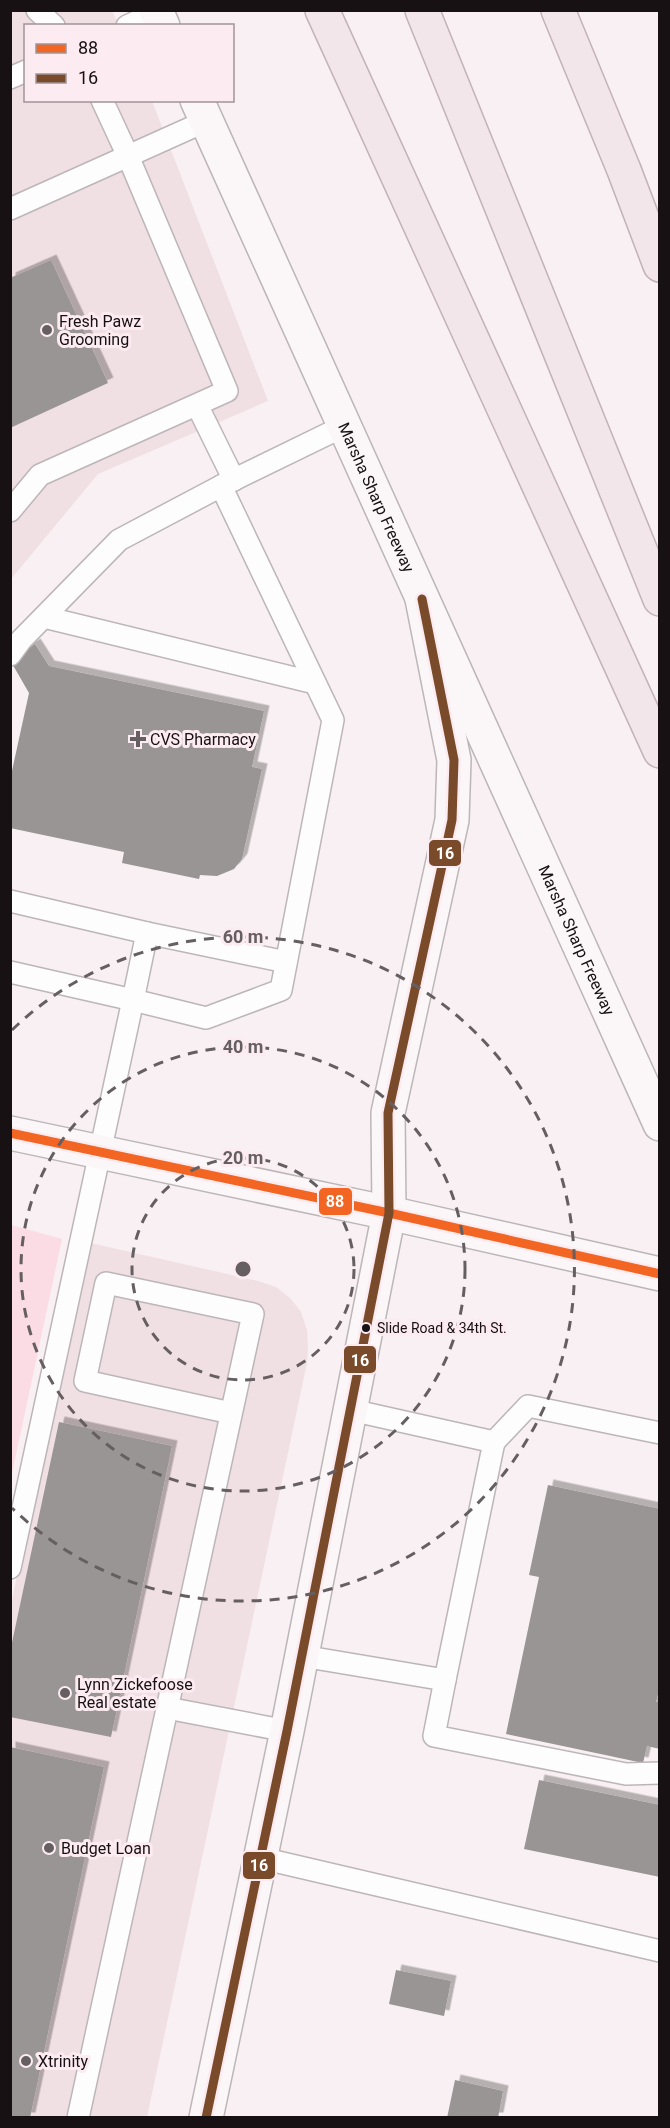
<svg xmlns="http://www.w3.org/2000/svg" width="670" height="2128" viewBox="0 0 670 2128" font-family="Roboto,sans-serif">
  <defs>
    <filter id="shadow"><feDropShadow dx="5.5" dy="-5.5" stdDeviation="0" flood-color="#0004"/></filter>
  </defs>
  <rect width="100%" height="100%" fill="#f8f0f2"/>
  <g fill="#f0dfe3">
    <path d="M11,11H112L119,25L26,26V100L152,101L268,401L98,474L11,579Z"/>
    <path d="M86,1242L258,1281L276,1287L290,1298L301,1312L307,1330L308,1348L307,1363L147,2117L11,2118V1605Z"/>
  </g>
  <path fill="#fbdce5" d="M11,1225L62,1239L11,1478L10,1225Z"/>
  <g fill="#989594" filter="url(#shadow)">
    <path d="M51,260L108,383L10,428V278Z"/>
    <path d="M35,644L49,666L264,711L252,767L262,769L242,859L234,869L217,876L200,875L199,879L122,863L124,852L10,828V780L29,693L10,660Z"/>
    <path d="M59,1422L172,1446L111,1737L10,1717V1652Z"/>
    <path d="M548,1485L660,1509V1686L656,1702H660V1749L647,1746L643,1763L506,1734L539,1577L529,1575Z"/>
    <path d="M10,1747L104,1767L30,2118H10Z"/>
    <path d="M539,1780L660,1805V1877L524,1849Z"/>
    <path d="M396,1970L451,1981L444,2016L389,2004Z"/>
    <path d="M455,2080L503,2091L498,2118H447Z"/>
  </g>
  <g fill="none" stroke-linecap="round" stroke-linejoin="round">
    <defs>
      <g id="service">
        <path d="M37,10L54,26"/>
        <path d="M127,26L157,12"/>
        <path d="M10,78L26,71"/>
        <path d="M10,209L206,121"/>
        <path d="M197,405L234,480"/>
        <path d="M10,511L40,475L227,391L128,156L102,100"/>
        <path d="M44,617L315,683"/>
        <path d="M10,655L21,640L119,540L221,486"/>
        <path d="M10,901L147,933L133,1000L206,1018L281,990L333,720L221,486L344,426"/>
        <path d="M147,933L286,962"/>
        <path d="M10,972L133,1000L10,1568"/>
        <path d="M494,1442L528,1406L660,1433"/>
        <path d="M302,1656L445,1680L494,1442L351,1410"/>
        <path d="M445,1680L434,1736L626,1774L660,1773"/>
        <path d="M167,1708L287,1731"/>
        <path d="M261,1858L660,1951"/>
        <path d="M78,2118L253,1314L106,1283L85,1381L231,1413"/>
      </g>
      <g id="secondary">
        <path d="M156,10L163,26"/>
        <path id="s1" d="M197,100L660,1124"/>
        <path d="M10,1133L389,1213L660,1274"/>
        <path d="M206,2118L287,1731L389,1213L388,1113L452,820L454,760L422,599"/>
      </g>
      <g id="motorway">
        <path d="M322,10L660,751"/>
        <path d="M422,10L660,599"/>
        <path d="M558,10L624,170L660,265"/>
      </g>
    </defs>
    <use href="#service" stroke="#bdb6b8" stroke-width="24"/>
    <use href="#secondary" stroke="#bdb6b8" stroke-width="36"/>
    <use href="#motorway" stroke="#c3b2b8" stroke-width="36"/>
    <use href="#service" stroke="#fefdfd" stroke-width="21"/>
    <use href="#secondary" stroke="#fbf6f7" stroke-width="33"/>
    <use href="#motorway" stroke="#f2e6ea" stroke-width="33"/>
    <defs>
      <path id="bus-1" d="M10,1133L389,1213L660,1274"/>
      <path id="bus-2" d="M206,2118L287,1731L389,1213L388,1113L452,820L454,760L422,599"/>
    </defs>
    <use href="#bus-1" stroke="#fcecf1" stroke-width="14"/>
    <use href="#bus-2" stroke="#fcecf1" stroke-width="14"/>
    <use href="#bus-1" stroke="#f26522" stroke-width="9"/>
    <use href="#bus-2" stroke="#7a4b2a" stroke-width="9"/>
  </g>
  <g fill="none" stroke="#665f61" stroke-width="3" stroke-dasharray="10 8">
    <circle cx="243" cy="1269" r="111"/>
    <circle cx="243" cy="1269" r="222"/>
    <path d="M12 1030A332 332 0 1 1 12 1508"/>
  </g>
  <g fill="#665f61" stroke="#fcecf1" stroke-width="2">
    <circle cx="47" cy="330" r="6"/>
    <path d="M135 730h6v6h6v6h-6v6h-6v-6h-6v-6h6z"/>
    <circle cx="65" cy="1693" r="6"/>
    <circle cx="49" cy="1848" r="6"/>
    <circle cx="26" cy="2061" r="6"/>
  </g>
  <circle fill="#171113" stroke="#fcecf1" stroke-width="2" cx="366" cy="1328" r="5"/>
  <g text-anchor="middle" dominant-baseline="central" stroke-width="6" stroke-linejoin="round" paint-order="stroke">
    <g font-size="14" fill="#171113" stroke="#fcecf1" text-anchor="start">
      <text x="377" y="1328">Slide Road &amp; 34th St.</text>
    </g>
    <g font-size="16" fill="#171113" stroke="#fcecf1" text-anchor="start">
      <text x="59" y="321">Fresh Pawz<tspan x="59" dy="18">Grooming</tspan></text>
      <text x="150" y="739">CVS Pharmacy</text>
      <text x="77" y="1684">Lynn Zickefoose<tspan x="77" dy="18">Real estate</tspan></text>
      <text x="61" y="1848">Budget Loan</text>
      <text x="38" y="2061">Xtrinity</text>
    </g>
    <g font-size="16" fill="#171113" stroke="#fcecf1">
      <text stroke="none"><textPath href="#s1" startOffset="436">Marsha Sharp Freeway</textPath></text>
      <text stroke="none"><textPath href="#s1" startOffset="922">Marsha Sharp Freeway</textPath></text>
    </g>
  </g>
  <circle cx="243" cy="1269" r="9" fill="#665f61" stroke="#fcecf1" stroke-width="3"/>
  <g font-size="18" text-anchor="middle" font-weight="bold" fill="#665f61" stroke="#fcecf1" stroke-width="6" stroke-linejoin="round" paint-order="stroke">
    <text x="243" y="943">60 m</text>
    <text x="243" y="1053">40 m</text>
    <text x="243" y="1164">20 m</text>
  </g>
  <g stroke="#fcecf1" stroke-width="2">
    <rect x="428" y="839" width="34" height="28" rx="6" fill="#7a4b2a"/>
    <rect x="318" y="1187" width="35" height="29" rx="6" fill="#f26522"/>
    <rect x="343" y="1345" width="34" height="29" rx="6" fill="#7a4b2a"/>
    <rect x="242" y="1851" width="34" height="29" rx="6" fill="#7a4b2a"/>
  </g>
  <g font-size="16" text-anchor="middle" font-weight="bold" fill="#fff">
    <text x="445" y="859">16</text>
    <text x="335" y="1207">88</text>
    <text x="360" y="1366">16</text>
    <text x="259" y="1871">16</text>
  </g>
  <rect width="670" height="2128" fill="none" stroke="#171113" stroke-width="24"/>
  <rect x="24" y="24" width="210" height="78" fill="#fcecf1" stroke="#a09498" stroke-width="1.5"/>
  <rect x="36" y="44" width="30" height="9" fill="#f26522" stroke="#a09498" stroke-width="1.5"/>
  <text x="78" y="54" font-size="18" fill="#171113">88</text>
  <rect x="36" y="74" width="30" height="9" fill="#7a4b2a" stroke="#a09498" stroke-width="1.5"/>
  <text x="78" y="84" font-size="18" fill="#171113">16</text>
</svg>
